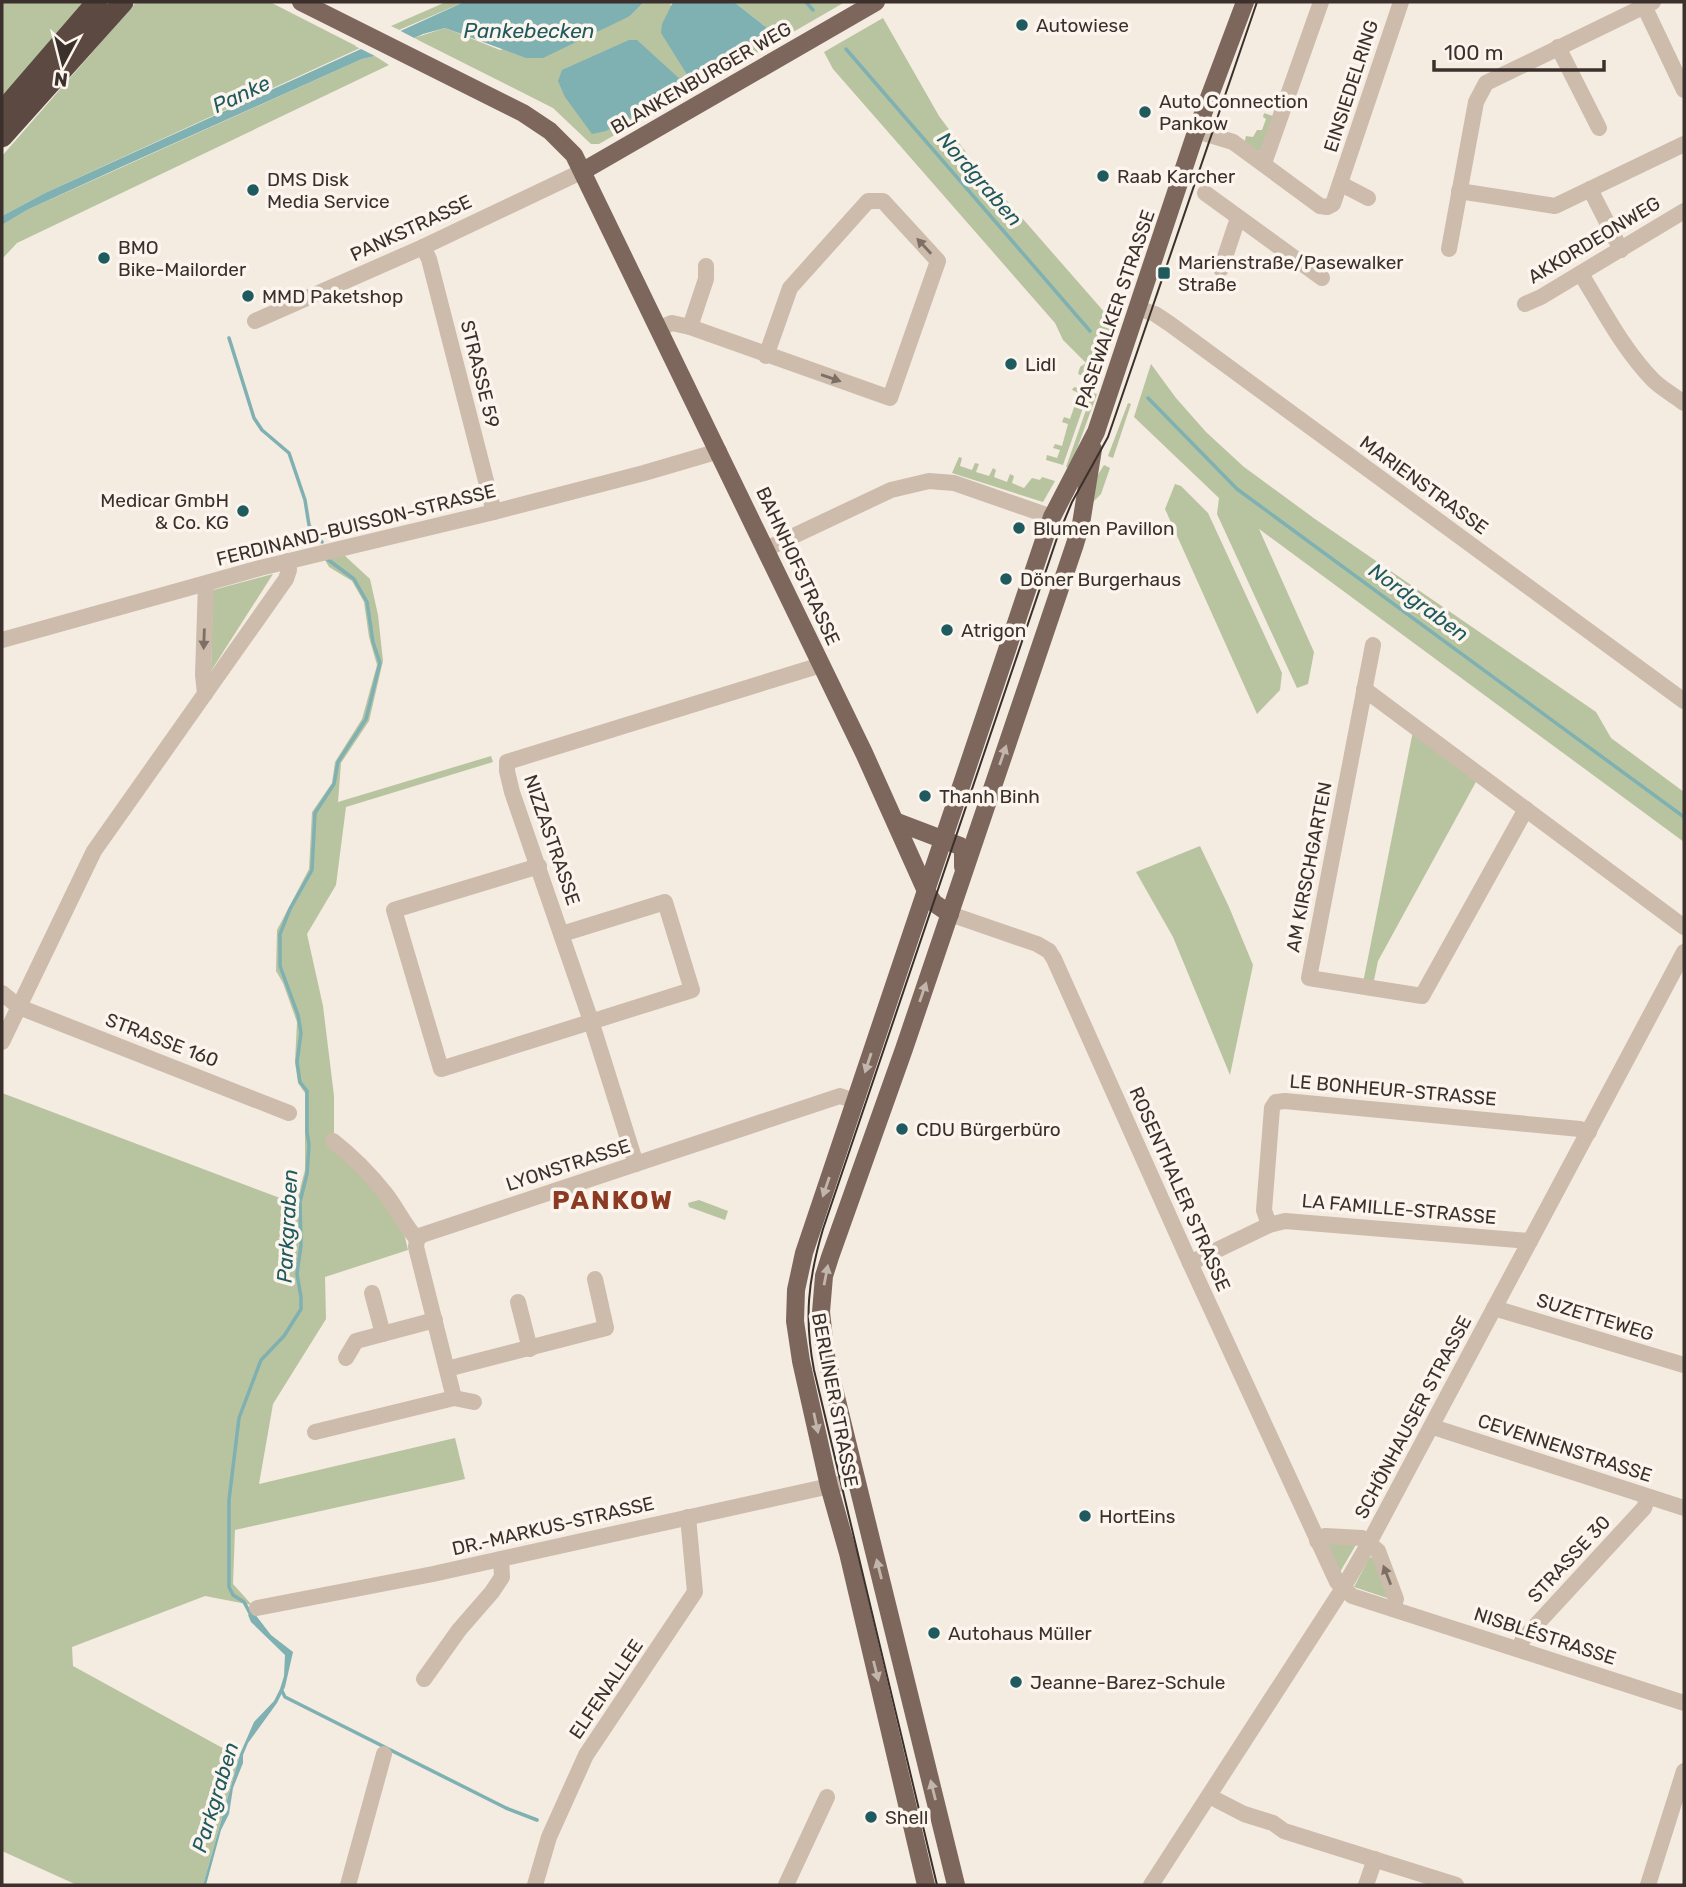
<svg xmlns="http://www.w3.org/2000/svg" width="1686" height="1887" viewBox="0 0 1686 1887" font-family="Rubik,sans-serif">
  <rect width="100%" height="100%" fill="#f4ebe1"/>
  <g fill="#b8c4a0">
    <path d="M2,2H87L2,102Z"/>
    <path d="M136,2H270L360,48L45,193L2,216V156Z"/>
    <path d="M446,2H464L399,30L391,26Z"/>
    <path d="M644,2H673L670,5L766,27L734,2H845L599,144H591L553,108L414,38L445,28L500,50L630,16Z"/>
    <path d="M883,18L939,116L974,163L1113,322L1063,465L1046,460L1047,455L1057,458L1060,450L1053,448L1055,444L1062,446L1068,424L1062,422L1064,417L1070,419L1079,393L1072,390L1074,387L1081,389L1085,377L1078,374L1080,367L1086,363L1063,340L1055,323L833,69L824,52Z"/>
    <path d="M375,56L389,65L17,243L2,259V225L27,210L362,59Z"/>
    <path d="M1264,113L1276,117L1264,149L1258,152L1244,144L1246,136L1253,137L1257,130H1262L1266,119L1263,117Z"/>
    <path d="M1151,364L1176,398L1206,432L1244,467L1315,519L1596,712L1611,738L1684,792V842L1259,529L1314,652L1308,684L1297,688L1217,514L1219,498L1134,417Z"/>
    <path d="M1092,393L1097,394L1070,468L1066,467Z"/>
    <path d="M1128,403L1131,404L1113,458L1108,456Z"/>
    <path d="M959,457L962,458L960,466L972,470L975,463L979,464L976,472L989,476L993,468L996,470L994,477L1007,482L1010,474L1014,476L1012,483L1024,488L1032,478L1040,480L1042,477L1055,481L1043,502L952,473Z"/>
    <path d="M1104,465L1110,468L1101,494L1093,502L1091,486Z"/>
    <path d="M1175,484L1181,486L1208,513L1282,673L1280,690L1257,714L1165,509Z"/>
    <path d="M344,555L370,579L378,615L383,661L369,721L341,763L338,802L491,756L493,762L346,807L336,885L307,934L323,1006L334,1096V1138L403,1229L408,1250L325,1277L326,1319L273,1404L259,1484L455,1438L465,1479L235,1530L233,1584L252,1605L205,1596L72,1647L73,1666L239,1757L203,1885H77L2,1851V1093L296,1204L305,1170V1093L298,1083L295,1062L297,1022L283,983L276,971L277,930L309,869L312,812L332,783L335,762L362,719L377,665L369,637L364,602L352,581L329,567L325,560Z"/>
    <path d="M273,574L211,671L213,590Z"/>
    <path d="M1413,731L1477,780L1378,961L1373,985L1363,983Z"/>
    <path d="M1200,846L1229,907L1253,965L1230,1075L1173,937L1136,872Z"/>
    <path d="M699,1200L728,1211L725,1220L689,1207L688,1203Z"/>
    <path d="M1329,1543H1357L1340,1572L1328,1545Z"/>
    <path d="M1372,1557L1389,1596L1387,1598L1354,1587L1369,1558Z"/>
  </g>
  <g fill="#7fb0b2">
    <path d="M464,2H644L630,16L543,58H526L445,28L423,34L375,56L362,59L121,167L27,210L2,225V216L45,193Z"/>
    <path d="M673,2H734L766,27V38L695,80L688,76L661,33L662,24Z"/>
    <path d="M629,40H637L682,81L681,88L675,95L606,131L592,134L565,97L558,81L562,70Z"/>
    <path d="M254,1613L271,1635L293,1652L285,1687L277,1703L248,1743L243,1755V1763L233,1788L229,1814L221,1830L206,1885H203L240,1754L254,1722L274,1701L280,1689L284,1676L285,1655L251,1622L248,1615Z"/>
  </g>
  <path fill="#f4ebe1" d="M395,28L418,40L379,58L355,46Z"/>
  <g fill="none" stroke-linecap="round" stroke-linejoin="round">
    <g stroke="#7fb0b2" stroke-width="3.5">
      <path d="M806,2L813,10"/>
      <path d="M846,49L1090,331"/>
      <path d="M229,338L254,418L262,430L289,453L305,500L309,525L322,542"/>
      <path d="M1148,398L1237,489L1684,817"/>
      <path d="M252,1617L244,1602L233,1595L229,1587V1500L239,1418L261,1360L284,1336L301,1309V1297L297,1274L301,1245L300,1202L307,1174L309,1145L307,1132V1091L300,1082L297,1062L301,1033L298,1015L280,966V934L290,909L312,870L315,813L334,784L338,762L366,719L380,663L373,642L367,602L354,579L327,559"/>
      <path d="M282,1691L285,1697L506,1808L537,1820"/>
    </g>
    <g stroke="#cdbbac" stroke-width="16">
      <path d="M1644,6L1684,90"/>
      <path d="M1558,47L1599,128"/>
      <path d="M1197,131L1233,142L1320,206L1327,207L1333,204L1401,2"/>
      <path d="M1264,163L1321,2"/>
      <path d="M1341,184L1368,198"/>
      <path d="M1590,189L1621,250"/>
      <path d="M1459,191L1555,206L1684,144"/>
      <path d="M1205,193L1322,278"/>
      <path d="M423,247L429,259L494,512"/>
      <path d="M1449,249L1476,102L1486,83L1653,2"/>
      <path d="M1221,269L1238,218"/>
      <path d="M1581,274C1603,310 1623,349 1653,380C1662,389 1674,395 1684,403"/>
      <path d="M1525,304L1541,297L1684,211"/>
      <path d="M1137,308L1155,314L1170,324L1684,701"/>
      <path d="M255,321L423,247L583,171"/>
      <path d="M690,327L706,279V266"/>
      <path d="M660,328L672,323L690,327L890,398L938,261L883,201H868L790,288L766,356"/>
      <path d="M766,549L891,490L929,481L954,483L1052,517"/>
      <path d="M2,640L260,568L494,512L644,473L719,451"/>
      <path d="M1373,645L1309,978L1422,996L1526,809"/>
      <path d="M1364,689L1684,927"/>
      <path d="M205,694L203,675L206,584"/>
      <path d="M539,866L394,910L441,1069L692,990L665,902L562,934"/>
      <path d="M950,914L1037,944L1049,951L1054,959L1190,1263L1337,1582L1352,1596L1684,1703"/>
      <path d="M2,993L19,1007L289,1113"/>
      <path d="M2,1042L94,851L286,579L289,570L288,561"/>
      <path d="M333,1141C352,1156 370,1174 385,1193C397,1208 404,1225 417,1239"/>
      <path d="M636,1164L591,1021L512,792L507,771V762L821,665"/>
      <path d="M1269,1225L1264,1210L1272,1108L1276,1102L1285,1101L1580,1129L1589,1132"/>
      <path d="M417,1239L422,1235L840,1096L855,1101"/>
      <path d="M417,1239L416,1247L454,1398"/>
      <path d="M1190,1263L1269,1225L1285,1221L1530,1241"/>
      <path d="M372,1293L383,1334"/>
      <path d="M518,1302L530,1349"/>
      <path d="M1494,1308L1684,1365"/>
      <path d="M346,1358L356,1341L435,1320"/>
      <path d="M447,1369L606,1328L595,1279"/>
      <path d="M1433,1427L1684,1508"/>
      <path d="M315,1432L454,1398L474,1402"/>
      <path d="M1317,1541L1325,1536L1362,1538L1378,1551L1396,1599L1393,1609"/>
      <path d="M257,1608L433,1574L857,1480"/>
      <path d="M1519,1649L1523,1639L1644,1508L1648,1497"/>
      <path d="M424,1679L459,1630L492,1592L502,1577L501,1559"/>
      <path d="M1209,1796L1244,1814L1273,1823L1284,1831L1456,1885"/>
      <path d="M348,1885L384,1754"/>
      <path d="M535,1885L549,1837L586,1755L695,1592L688,1517"/>
      <path d="M786,1885L827,1797"/>
      <path d="M1151,1885L1343,1588L1369,1543L1684,952"/>
      <path d="M1366,1885L1375,1859"/>
      <path d="M1648,1885L1684,1771"/>
    </g>
    <g stroke="#7d675c" stroke-width="18">
      <path d="M301,2L523,113L550,131L574,155L864,753L926,891L934,903L950,914"/>
      <path d="M583,171L876,2"/>
      <path d="M897,822L960,846L963,849V867"/>
      <path d="M926,1885L848,1553L829,1486L801,1361L795,1321L796,1290L804,1253L1046,534L1052,517L1096,432L1195,135L1245,2"/>
      <path d="M956,1885L826,1356L821,1312L824,1276L830,1257L904,1049L1075,544L1081,524L1093,449"/>
    </g>
    <g stroke="#5c4a42" stroke-width="21">
      <path d="M2,112L97,2"/>
      <path d="M2,137L123,2"/>
    </g>
    <path stroke="#3b302b" stroke-width="2" d="M937,1885L814,1370C804,1318 808,1280 823,1229L1057,538L1072,502L1108,437L1257,2"/>
  </g>
  <defs><path id="oneway-solid" d="M-6-.8H1V-3.2L6.5 0L1 3.2V.8H-6Z" transform="scale(1.75)"/></defs>
  <g fill="#7d6f65">
    <use href="#oneway-solid" transform="translate(924 246) rotate(-133)"/>
    <use href="#oneway-solid" transform="translate(831 378) rotate(19)"/>
    <use href="#oneway-solid" transform="translate(204 639) rotate(92)"/>
    <use href="#oneway-solid" transform="translate(1387 1575) rotate(-111)"/>
  </g>
  <g fill="#c2b5ac">
    <use href="#oneway-solid" transform="translate(1003 755) rotate(-71)"/>
    <use href="#oneway-solid" transform="translate(923 992) rotate(-71)"/>
    <use href="#oneway-solid" transform="translate(868 1063) rotate(108)"/>
    <use href="#oneway-solid" transform="translate(826 1187) rotate(109)"/>
    <use href="#oneway-solid" transform="translate(826 1275) rotate(-79)"/>
    <use href="#oneway-solid" transform="translate(816 1423) rotate(78)"/>
    <use href="#oneway-solid" transform="translate(879 1569) rotate(-104)"/>
    <use href="#oneway-solid" transform="translate(876 1671) rotate(76)"/>
    <use href="#oneway-solid" transform="translate(933 1790) rotate(-104)"/>
  </g>
  <g fill="#1f5a5e" stroke="#fbf5ee" stroke-width="2.5">
    <circle cx="1022" cy="25" r="7"/>
    <circle cx="1145" cy="112" r="7"/>
    <circle cx="1103" cy="176" r="7"/>
    <circle cx="253" cy="190" r="7"/>
    <circle cx="104" cy="258" r="7"/>
    <rect x="1157" y="266" width="14" height="14" rx="3.5"/>
    <circle cx="248" cy="296" r="7"/>
    <circle cx="1011" cy="364" r="7"/>
    <circle cx="243" cy="511" r="7"/>
    <circle cx="1019" cy="528" r="7"/>
    <circle cx="1006" cy="579" r="7"/>
    <circle cx="947" cy="630" r="7"/>
    <circle cx="925" cy="796" r="7"/>
    <circle cx="902" cy="1129" r="7"/>
    <circle cx="1085" cy="1516" r="7"/>
    <circle cx="934" cy="1633" r="7"/>
    <circle cx="1016" cy="1682" r="7"/>
    <circle cx="871" cy="1817" r="7"/>
  </g>
  <g text-anchor="middle" dominant-baseline="central" stroke-width="7" stroke-linejoin="round" paint-order="stroke">
    <g font-size="19" fill="#3b302b" stroke="#fbf5ee" text-anchor="start">
      <text x="1036" y="25">Autowiese</text>
      <text x="1159" y="101">Auto Connection<tspan x="1159" dy="22">Pankow</tspan></text>
      <text x="1117" y="176">Raab Karcher</text>
      <text x="267" y="179">DMS Disk<tspan x="267" dy="22">Media Service</tspan></text>
      <text x="118" y="247">BMO<tspan x="118" dy="22">Bike-Mailorder</tspan></text>
      <text x="1178" y="262">Marienstraße/Pasewalker<tspan x="1178" dy="22">Straße</tspan></text>
      <text x="262" y="296">MMD Paketshop</text>
      <text x="1025" y="364">Lidl</text>
      <text x="229" y="500" text-anchor="end">Medicar GmbH<tspan x="229" dy="22">&amp; Co. KG</tspan></text>
      <text x="1033" y="528">Blumen Pavillon</text>
      <text x="1020" y="579">Döner Burgerhaus</text>
      <text x="961" y="630">Atrigon</text>
      <text x="939" y="796">Thanh Binh</text>
      <text x="916" y="1129">CDU Bürgerbüro</text>
      <text x="1099" y="1516">HortEins</text>
      <text x="948" y="1633">Autohaus Müller</text>
      <text x="1030" y="1682">Jeanne-Barez-Schule</text>
      <text x="885" y="1817">Shell</text>
    </g>
    <g font-size="19" fill="#3b302b" stroke="#fbf5ee">
      <text transform="translate(701 78) rotate(-30)">BLANKENBURGER WEG</text>
      <text transform="translate(1351 86) rotate(-72)">EINSIEDELRING</text>
      <text transform="translate(411 228) rotate(-25)">PANKSTRASSE</text>
      <text transform="translate(1594 240) rotate(-31)">AKKORDEONWEG</text>
      <text transform="translate(1115 309) rotate(-71)">PASEWALKER STRASSE</text>
      <text transform="translate(480 374) rotate(76)">STRASSE 59</text>
      <text transform="translate(1424 485) rotate(36)">MARIENSTRASSE</text>
      <text transform="translate(356 525) rotate(-14)">FERDINAND-BUISSON-STRASSE</text>
      <text transform="translate(798 566) rotate(65)">BAHNHOFSTRASSE</text>
      <text transform="translate(552 840) rotate(71)">NIZZASTRASSE</text>
      <text transform="translate(1309 867) rotate(-79)">AM KIRSCHGARTEN</text>
      <text transform="translate(162 1040) rotate(21)">STRASSE 160</text>
      <text transform="translate(1393 1090) rotate(5)">LE BONHEUR-STRASSE</text>
      <text transform="translate(568 1165) rotate(-18)">LYONSTRASSE</text>
      <text transform="translate(1180 1189) rotate(66)">ROSENTHALER STRASSE</text>
      <text transform="translate(1399 1209) rotate(5)">LA FAMILLE-STRASSE</text>
      <text transform="translate(1595 1317) rotate(17)">SUZETTEWEG</text>
      <text transform="translate(835 1400) rotate(79)">BERLINER STRASSE</text>
      <text transform="translate(1413 1417) rotate(-62)">SCHÖNHAUSER STRASSE</text>
      <text transform="translate(1565 1448) rotate(18)">CEVENNENSTRASSE</text>
      <text transform="translate(553 1526) rotate(-13)">DR.-MARKUS-STRASSE</text>
      <text transform="translate(1569 1559) rotate(-47)">STRASSE 30</text>
      <text transform="translate(1545 1636) rotate(18)">NISBLÉSTRASSE</text>
      <text transform="translate(606 1689) rotate(-56)">ELFENALLEE</text>
    </g>
    <g font-size="21" font-style="italic" fill="#1f5a5e" stroke="#fbf5ee">
      <text x="529" y="30">Pankebecken</text>
      <text transform="translate(241 94) rotate(-25)">Panke</text>
      <text transform="translate(980 179) rotate(49)">Nordgraben</text>
      <text transform="translate(1419 602) rotate(36)">Nordgraben</text>
      <text transform="translate(287 1226) rotate(-87)">Parkgraben</text>
      <text transform="translate(215 1797) rotate(-73)">Parkgraben</text>
    </g>
    <g font-size="26" font-weight="bold" letter-spacing="2" fill="#8c3b22" stroke="#fbf5ee">
      <text x="613" y="1200">PANKOW</text>
    </g>
  </g>
  <rect width="1686" height="1887" fill="none" stroke="#3b302b" stroke-width="7"/>
  <g transform="translate(63 63) rotate(187)" stroke="#fbf5ee" stroke-width="5" paint-order="stroke">
  <path d="M0-5L12 26L0 18L-12 26Z" fill="#3b302b"/>
  <text y="-10" font-size="19" font-weight="bold" text-anchor="middle" fill="#3b302b">N</text>
  </g>
  <path d="M1434 60v10h170v-10" fill="none" stroke="#3b302b" stroke-width="3.5"/>
  <text x="1444" y="60" font-size="21" fill="#3b302b" stroke="#fbf5ee" stroke-width="5" paint-order="stroke">100 m</text>
</svg>
